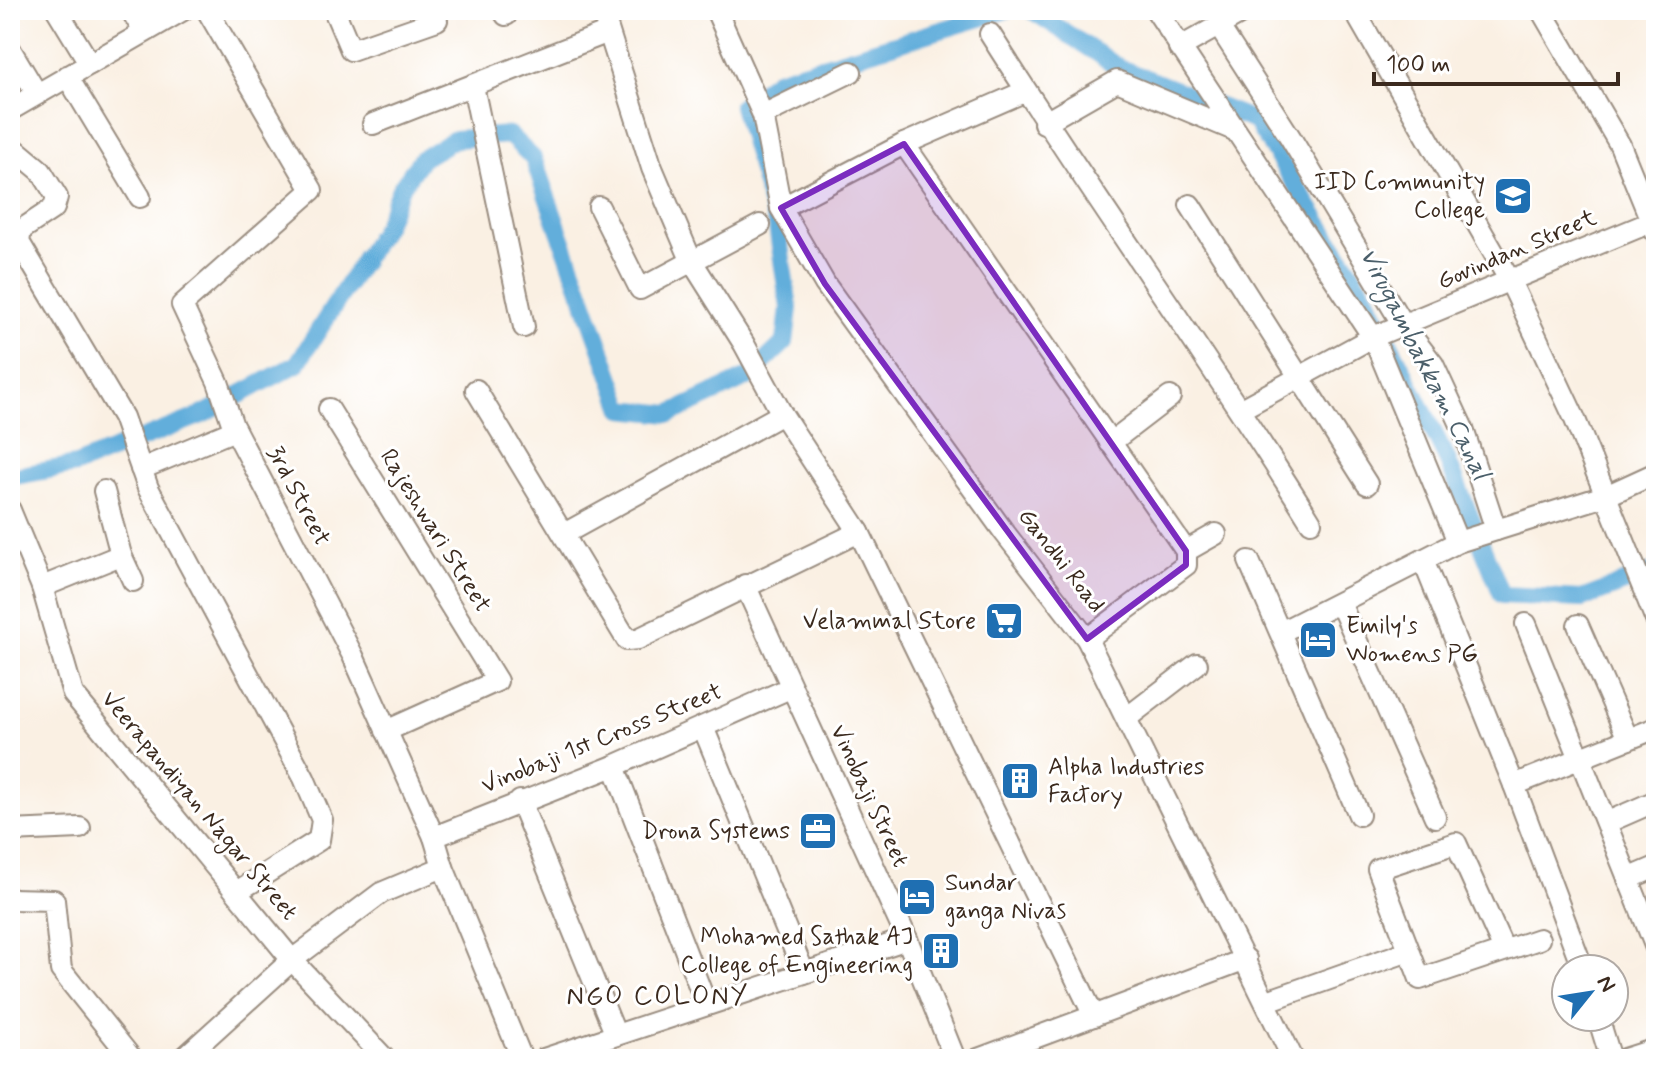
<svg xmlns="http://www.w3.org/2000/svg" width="1666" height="1069" viewBox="0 0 1666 1069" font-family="Mynerve,sans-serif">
  <rect width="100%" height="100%" fill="#fff"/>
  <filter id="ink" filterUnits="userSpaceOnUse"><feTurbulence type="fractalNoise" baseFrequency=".0125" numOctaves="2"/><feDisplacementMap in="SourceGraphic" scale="16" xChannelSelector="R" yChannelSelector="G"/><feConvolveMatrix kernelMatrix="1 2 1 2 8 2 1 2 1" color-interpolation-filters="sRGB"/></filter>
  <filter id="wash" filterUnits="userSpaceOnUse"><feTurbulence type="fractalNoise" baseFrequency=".006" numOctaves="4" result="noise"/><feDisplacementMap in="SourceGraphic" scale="32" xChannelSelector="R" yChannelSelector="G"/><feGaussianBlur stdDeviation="1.8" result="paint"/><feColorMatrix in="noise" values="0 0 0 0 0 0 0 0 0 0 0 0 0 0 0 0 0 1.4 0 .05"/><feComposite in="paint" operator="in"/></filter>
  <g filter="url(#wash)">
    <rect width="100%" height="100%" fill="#faf0e3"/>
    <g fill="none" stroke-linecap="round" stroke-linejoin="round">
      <g stroke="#62aedb" stroke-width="18">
        <path d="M1031,10L1120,68L1255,121L1368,299L1447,459L1502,595L1582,599L1656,571"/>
        <path d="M10,477L76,465L202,415L297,364L385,226L400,189L421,159L455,139L509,135L533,158L623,409L670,414L748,377L785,342L789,308L777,226L742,106L776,80L1007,10"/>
      </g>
    </g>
  </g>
  <g filter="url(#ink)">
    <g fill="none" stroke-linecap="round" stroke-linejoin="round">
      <defs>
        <g id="street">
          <path d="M57,10L90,64"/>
          <path d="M131,10L144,32"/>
          <path d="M207,10L312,190L182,305L218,382L233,426L353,656L434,837L443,867L522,1059"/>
          <path d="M334,10L351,50L437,20"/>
          <path d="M503,10L506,15"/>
          <path d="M602,10L652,168L691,260L744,344L782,414L859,532L1094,1016"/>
          <path d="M716,10L763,115L781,208L825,284L1004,532L1087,639L1293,1059"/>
          <path d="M1156,10L1373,337L1458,542"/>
          <path d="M1354,10L1510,281L1574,417L1656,620"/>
          <path d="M1541,10L1620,145L1656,233"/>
          <path d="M1218,25L1290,137L1403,325L1433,364L1463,429L1496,530"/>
          <path d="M990,34C1094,199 1208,356 1311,522"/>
          <path d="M1179,48L1247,10"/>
          <path d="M10,49L37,94"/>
          <path d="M67,76L140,197"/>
          <path d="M473,86L524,327"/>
          <path d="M10,110L183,10"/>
          <path d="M763,115L851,72"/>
          <path d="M1044,123L1117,81L1234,130"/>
          <path d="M373,124L606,33"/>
          <path d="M904,144L1186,551V565L1087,639"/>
          <path d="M10,145L41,171L57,197L54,208L21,230L19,242L123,417L148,488L304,778L322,820L319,840L238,891"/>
          <path d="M1190,205L1367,484"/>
          <path d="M599,207L640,289L760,225"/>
          <path d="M781,208L904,144L1026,91"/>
          <path d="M476,390L627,640L638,639L859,532"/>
          <path d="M329,409L497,681L386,731"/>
          <path d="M1241,409L1373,337L1656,220"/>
          <path d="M1110,443L1170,397"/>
          <path d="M141,469L235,430"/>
          <path d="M104,491L121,555L133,581"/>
          <path d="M10,510L42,587L73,694L292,960L385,1059"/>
          <path d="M564,534L782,414"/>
          <path d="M1186,551L1216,534"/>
          <path d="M1423,560L1514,785L1583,969"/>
          <path d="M1249,561L1359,815"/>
          <path d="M745,585L907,939L955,1059"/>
          <path d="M42,587L121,555"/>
          <path d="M1340,603L1435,817"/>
          <path d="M1526,624L1656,948"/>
          <path d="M1578,625L1628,739"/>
          <path d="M1281,632L1458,542L1608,495L1656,473"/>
          <path d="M1128,717L1197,664"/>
          <path d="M703,727L804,973"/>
          <path d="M614,766L706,1004"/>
          <path d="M1514,785L1656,728"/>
          <path d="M520,801L615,1033"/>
          <path d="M1608,822L1656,801"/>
          <path d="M10,831L80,828"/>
          <path d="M434,837L614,766L790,688"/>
          <path d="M1628,879L1656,867"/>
          <path d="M10,899L54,900L61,970L132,1059"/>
          <path d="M1504,950L1456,843L1378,869L1420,979L1539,939"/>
          <path d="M1267,1001L1409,951"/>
          <path d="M1598,1017L1611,1059"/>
          <path d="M183,1059L292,960L381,893L443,867"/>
          <path d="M544,1059L907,939"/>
          <path d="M978,1059L1246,959"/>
          <path d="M1625,1059L1656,1049"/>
        </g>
      </defs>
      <use href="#street" stroke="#9a8d80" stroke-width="24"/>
      <use href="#street" stroke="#fff" stroke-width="20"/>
    </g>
  </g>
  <path fill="#7b2cbf" fill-opacity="0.2" stroke="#7b2cbf" stroke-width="6" stroke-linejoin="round" d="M904,144L1186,551V565L1087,639L825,284L781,208Z"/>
  <defs>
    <symbol id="university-square" viewBox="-11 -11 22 22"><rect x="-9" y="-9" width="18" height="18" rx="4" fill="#1f6fb2" stroke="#fff"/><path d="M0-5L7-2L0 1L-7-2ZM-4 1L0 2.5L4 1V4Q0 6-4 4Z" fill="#fff"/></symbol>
    <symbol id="supermarket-square" viewBox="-11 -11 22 22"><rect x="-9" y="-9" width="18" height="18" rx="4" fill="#1f6fb2" stroke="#fff"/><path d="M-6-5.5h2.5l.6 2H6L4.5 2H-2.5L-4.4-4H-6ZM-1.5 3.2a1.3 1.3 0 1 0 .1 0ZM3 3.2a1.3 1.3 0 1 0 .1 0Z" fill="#fff"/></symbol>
    <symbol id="hotel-square" viewBox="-11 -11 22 22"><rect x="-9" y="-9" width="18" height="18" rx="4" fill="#1f6fb2" stroke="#fff"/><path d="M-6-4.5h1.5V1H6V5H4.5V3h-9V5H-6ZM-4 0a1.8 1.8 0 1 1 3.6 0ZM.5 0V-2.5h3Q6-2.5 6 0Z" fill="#fff"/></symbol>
    <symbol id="building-square" viewBox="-11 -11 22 22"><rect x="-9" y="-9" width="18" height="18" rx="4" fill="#1f6fb2" stroke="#fff"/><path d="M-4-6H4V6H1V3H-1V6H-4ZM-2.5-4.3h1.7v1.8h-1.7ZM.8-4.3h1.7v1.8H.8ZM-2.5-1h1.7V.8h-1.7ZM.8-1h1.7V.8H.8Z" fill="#fff"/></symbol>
    <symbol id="office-square" viewBox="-11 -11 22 22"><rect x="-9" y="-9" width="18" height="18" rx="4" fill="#1f6fb2" stroke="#fff"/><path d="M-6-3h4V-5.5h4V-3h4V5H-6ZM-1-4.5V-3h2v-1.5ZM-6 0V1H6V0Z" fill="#fff"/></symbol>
  </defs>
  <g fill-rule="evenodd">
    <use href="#university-square" x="1491" y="174" width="44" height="44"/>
    <use href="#supermarket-square" x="982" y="599" width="44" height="44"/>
    <use href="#hotel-square" x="1296" y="618" width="44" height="44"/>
    <use href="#building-square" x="998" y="759" width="44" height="44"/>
    <use href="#office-square" x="796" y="809" width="44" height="44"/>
    <use href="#hotel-square" x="895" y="875" width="44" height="44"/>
    <use href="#building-square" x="919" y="929" width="44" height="44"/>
  </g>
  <g text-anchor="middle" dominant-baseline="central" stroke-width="6" stroke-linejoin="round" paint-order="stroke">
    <g font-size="24" fill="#3b2a1e" stroke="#fff" text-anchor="end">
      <text x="1485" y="182">IID Community<tspan x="1485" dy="28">College</tspan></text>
      <text x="976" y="621">Velammal Store</text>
      <text x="1346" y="626" text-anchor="start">Emily's<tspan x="1346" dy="28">Womens PG</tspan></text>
      <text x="1048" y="767" text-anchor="start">Alpha Industries<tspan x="1048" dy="28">Factory</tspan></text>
      <text x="790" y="831">Drona Systems</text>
      <text x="945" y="883" text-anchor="start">Sundar<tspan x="945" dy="28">ganga Nivas</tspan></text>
      <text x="913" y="937">Mohamed Sathak AJ<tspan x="913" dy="28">College of Engineering</tspan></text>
    </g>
    <g font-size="24" fill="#3b2a1e" stroke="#fff">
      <text transform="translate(1517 250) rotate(-23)">Govindan Street</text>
      <text transform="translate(298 496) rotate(62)">3rd Street</text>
      <text transform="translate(435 531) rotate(58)">Rajeshwari Street</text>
      <text transform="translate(1061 561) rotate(52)">Gandhi Road</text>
      <text transform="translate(602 739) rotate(-22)">Vinobaji 1st Cross Street</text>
      <text transform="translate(869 796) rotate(65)">Vinobaji Street</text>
      <text transform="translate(199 806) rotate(50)">Veerapandiyan Nagar Street</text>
    </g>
    <g font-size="26" font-style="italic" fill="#4b5f6a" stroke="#fff">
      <text transform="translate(1424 364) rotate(63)">Virugambakkam Canal</text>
    </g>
    <g font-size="26" letter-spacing="2" fill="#3b2a1e" stroke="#fff">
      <text x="658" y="997">NGO COLONY</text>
    </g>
  </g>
  <rect width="1666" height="1069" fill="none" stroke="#fff" stroke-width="40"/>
  <g transform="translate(1590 993) rotate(60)"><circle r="38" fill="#ffffff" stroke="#b1aaa5" stroke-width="2"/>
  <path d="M0-6L14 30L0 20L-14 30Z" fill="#1f6fb2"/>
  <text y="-12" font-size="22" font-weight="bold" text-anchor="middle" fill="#3b2a1e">N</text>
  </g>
  <path d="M1374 72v12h244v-12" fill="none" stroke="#3b2a1e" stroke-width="4"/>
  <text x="1386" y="72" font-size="24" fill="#3b2a1e" stroke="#ffffff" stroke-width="6" paint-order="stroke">100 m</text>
</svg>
